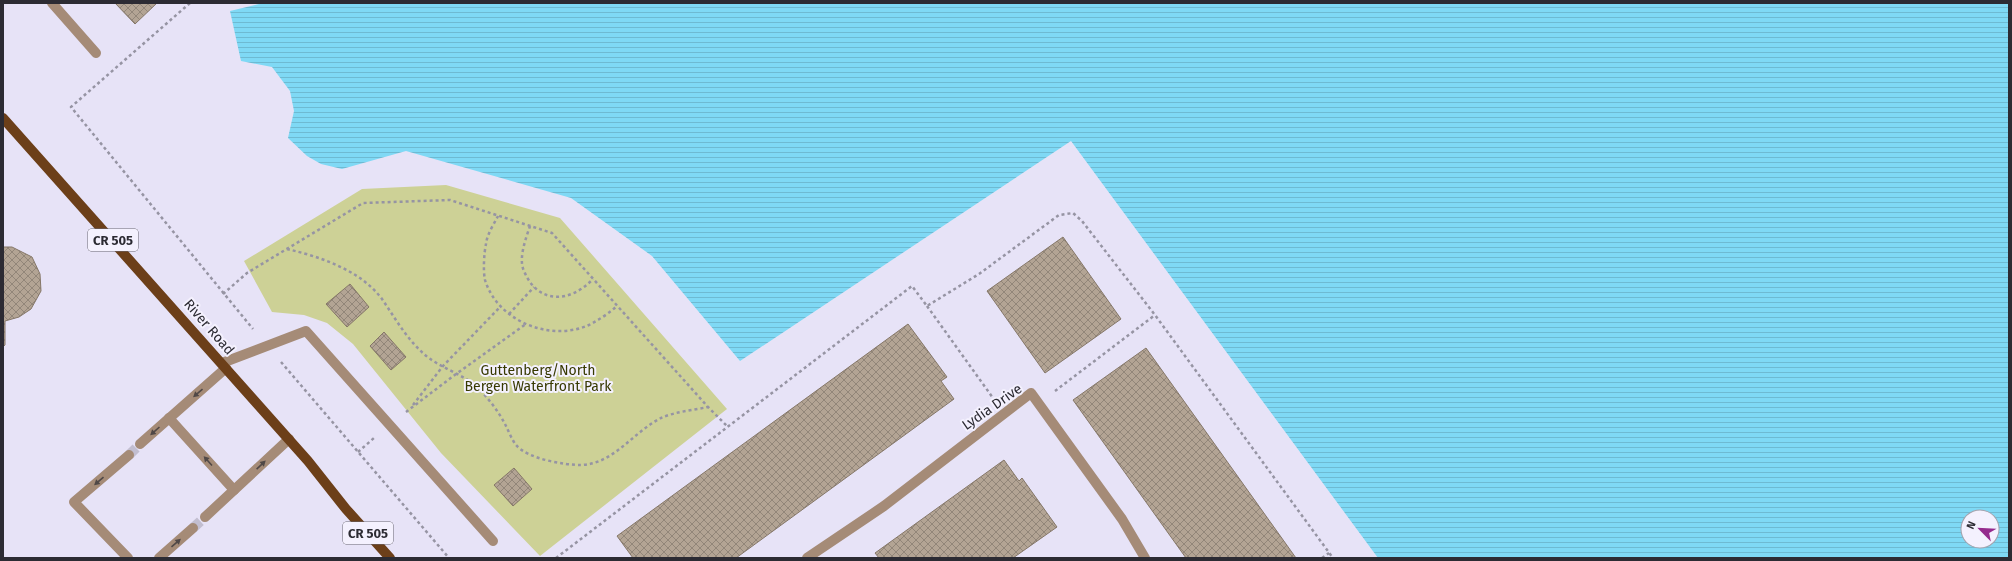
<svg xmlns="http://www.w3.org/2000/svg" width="2012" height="561" viewBox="0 0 2012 561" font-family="'Fira Sans',sans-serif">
  <defs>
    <pattern id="water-rules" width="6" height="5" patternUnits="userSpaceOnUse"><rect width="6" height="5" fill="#7fd9f5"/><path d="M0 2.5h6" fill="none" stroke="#6ebad2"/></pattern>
    <pattern id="building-cross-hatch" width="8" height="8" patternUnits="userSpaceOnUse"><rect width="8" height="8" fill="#b3a494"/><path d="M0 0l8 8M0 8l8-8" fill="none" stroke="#928679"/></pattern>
  </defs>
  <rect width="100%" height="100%" fill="#e7e3f7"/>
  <path fill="#cdd196" d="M446,185L560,218L727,409L540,556L441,453L353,344L327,323L304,315L272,312L244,261L362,189Z"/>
  <path fill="url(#water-rules)" fill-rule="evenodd" d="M263,3H2009V558H1378L1071,141L740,361L652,256L571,198L406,151L342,169L321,164L307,156L288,138L294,111L290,91L272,67L241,61L230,11ZM1968,517H1992V541H1968Z"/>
  <g fill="url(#building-cross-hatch)" stroke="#857768">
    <path d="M115,3H157L135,24Z"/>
    <path d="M1063,237L1121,319L1045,373L987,291Z"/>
    <path d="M3,247H12L32,257L40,274L41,291L31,309L19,317L5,321V345L3,347Z"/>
    <path d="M350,284L369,307L347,327L326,304Z"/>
    <path d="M908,324L947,377L941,381L954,399L736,558H633L617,536Z"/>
    <path d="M384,332L406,357L391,370L370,346Z"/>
    <path d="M1146,348L1296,558H1186L1073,400Z"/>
    <path d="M1004,460L1019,481L1022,478L1057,527L1013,558H879L875,553Z"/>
    <path d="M514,468L532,489L513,506L494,485Z"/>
  </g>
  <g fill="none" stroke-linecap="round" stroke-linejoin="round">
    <g stroke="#c2bed0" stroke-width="10" stroke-dasharray="10 5" stroke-linecap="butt">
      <path d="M129,455L140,444"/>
      <path d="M193,528L205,517"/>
    </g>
    <g stroke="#9694a3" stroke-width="2.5" stroke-dasharray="3 3" stroke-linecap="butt">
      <path d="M190,3L71,107L253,329"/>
      <path d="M498,216C494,224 487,234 486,244C484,253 483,271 485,280C498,322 551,342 589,325C599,320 609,313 617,306"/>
      <path d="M530,226C526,238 518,259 524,271C538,305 570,303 593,279"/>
      <path d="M287,249C321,257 360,270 382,299C395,318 406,338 424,354C438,367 465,375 478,388C489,399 499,412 506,426C509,432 512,440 516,445C528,459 564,465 581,465C614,464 633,432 661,418C674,412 693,410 708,407"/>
      <path d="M223,294L247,273L363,203L450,200L552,233L708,407L728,427"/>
      <path d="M927,306L993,398"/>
      <path d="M509,314L534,287"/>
      <path d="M281,362L449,558"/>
      <path d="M1055,391L1155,315"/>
      <path d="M413,405L443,366L501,306"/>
      <path d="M406,412L456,374L526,324"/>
      <path d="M358,452L374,438"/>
      <path d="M556,558L912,286L927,306L979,274L1059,215L1073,213L1082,221L1155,315L1333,558"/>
      <path d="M1322,558L1329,553"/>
    </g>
    <g stroke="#a58b77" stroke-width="10">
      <path d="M52,3L96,53"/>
      <path d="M222,363L306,331L493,541"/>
      <path d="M169,418L234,490"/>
      <path d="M140,444L226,368"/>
      <path d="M205,517L289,439"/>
      <path d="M128,558L74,502L129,455"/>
      <path d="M159,558L193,528"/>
      <path d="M807,558L884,506L1031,393L1122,519L1145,558"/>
    </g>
    <path stroke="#6c3f19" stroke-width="10" d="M3,118L308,461L346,509L390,558"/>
  </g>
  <defs><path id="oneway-solid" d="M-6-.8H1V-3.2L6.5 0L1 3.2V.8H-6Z"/></defs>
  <g fill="#504847">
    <use href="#oneway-solid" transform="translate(198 393) rotate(139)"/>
    <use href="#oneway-solid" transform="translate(155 431) rotate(138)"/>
    <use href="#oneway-solid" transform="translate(208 461) rotate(-132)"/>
    <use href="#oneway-solid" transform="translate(261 465) rotate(-43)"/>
    <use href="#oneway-solid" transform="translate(99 481) rotate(139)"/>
    <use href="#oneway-solid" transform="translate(176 543) rotate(-41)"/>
  </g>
  <g text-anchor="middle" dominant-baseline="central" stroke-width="4" stroke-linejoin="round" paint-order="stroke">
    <g fill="#f4f1fe" stroke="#686670" stroke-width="1">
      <rect x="88" y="229" width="50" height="22" rx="3"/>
      <rect x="343" y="522" width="50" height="22" rx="3"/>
    </g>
    <g font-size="13" font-weight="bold" fill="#2c2b33">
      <text x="113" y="240">CR 505</text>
      <text x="368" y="533">CR 505</text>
    </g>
    <g font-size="14" fill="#2c2b33" stroke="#f4f1fe">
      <text transform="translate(209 327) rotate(49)">River Road</text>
      <text transform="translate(992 407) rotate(-35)">Lydia Drive</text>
    </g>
    <g font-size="14" fill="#373900" stroke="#f4f1fe">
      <text x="538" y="370">Guttenberg/North<tspan x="538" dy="16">Bergen Waterfront Park</tspan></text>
    </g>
  </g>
  <rect width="2012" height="561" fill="none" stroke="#2c2b33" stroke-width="8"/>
  <g transform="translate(1980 529) rotate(294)"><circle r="19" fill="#f4f1fe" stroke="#a4a2ad"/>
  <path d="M0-3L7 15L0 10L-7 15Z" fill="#952b8e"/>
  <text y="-6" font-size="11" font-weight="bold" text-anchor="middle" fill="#2c2b33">N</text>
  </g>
</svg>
